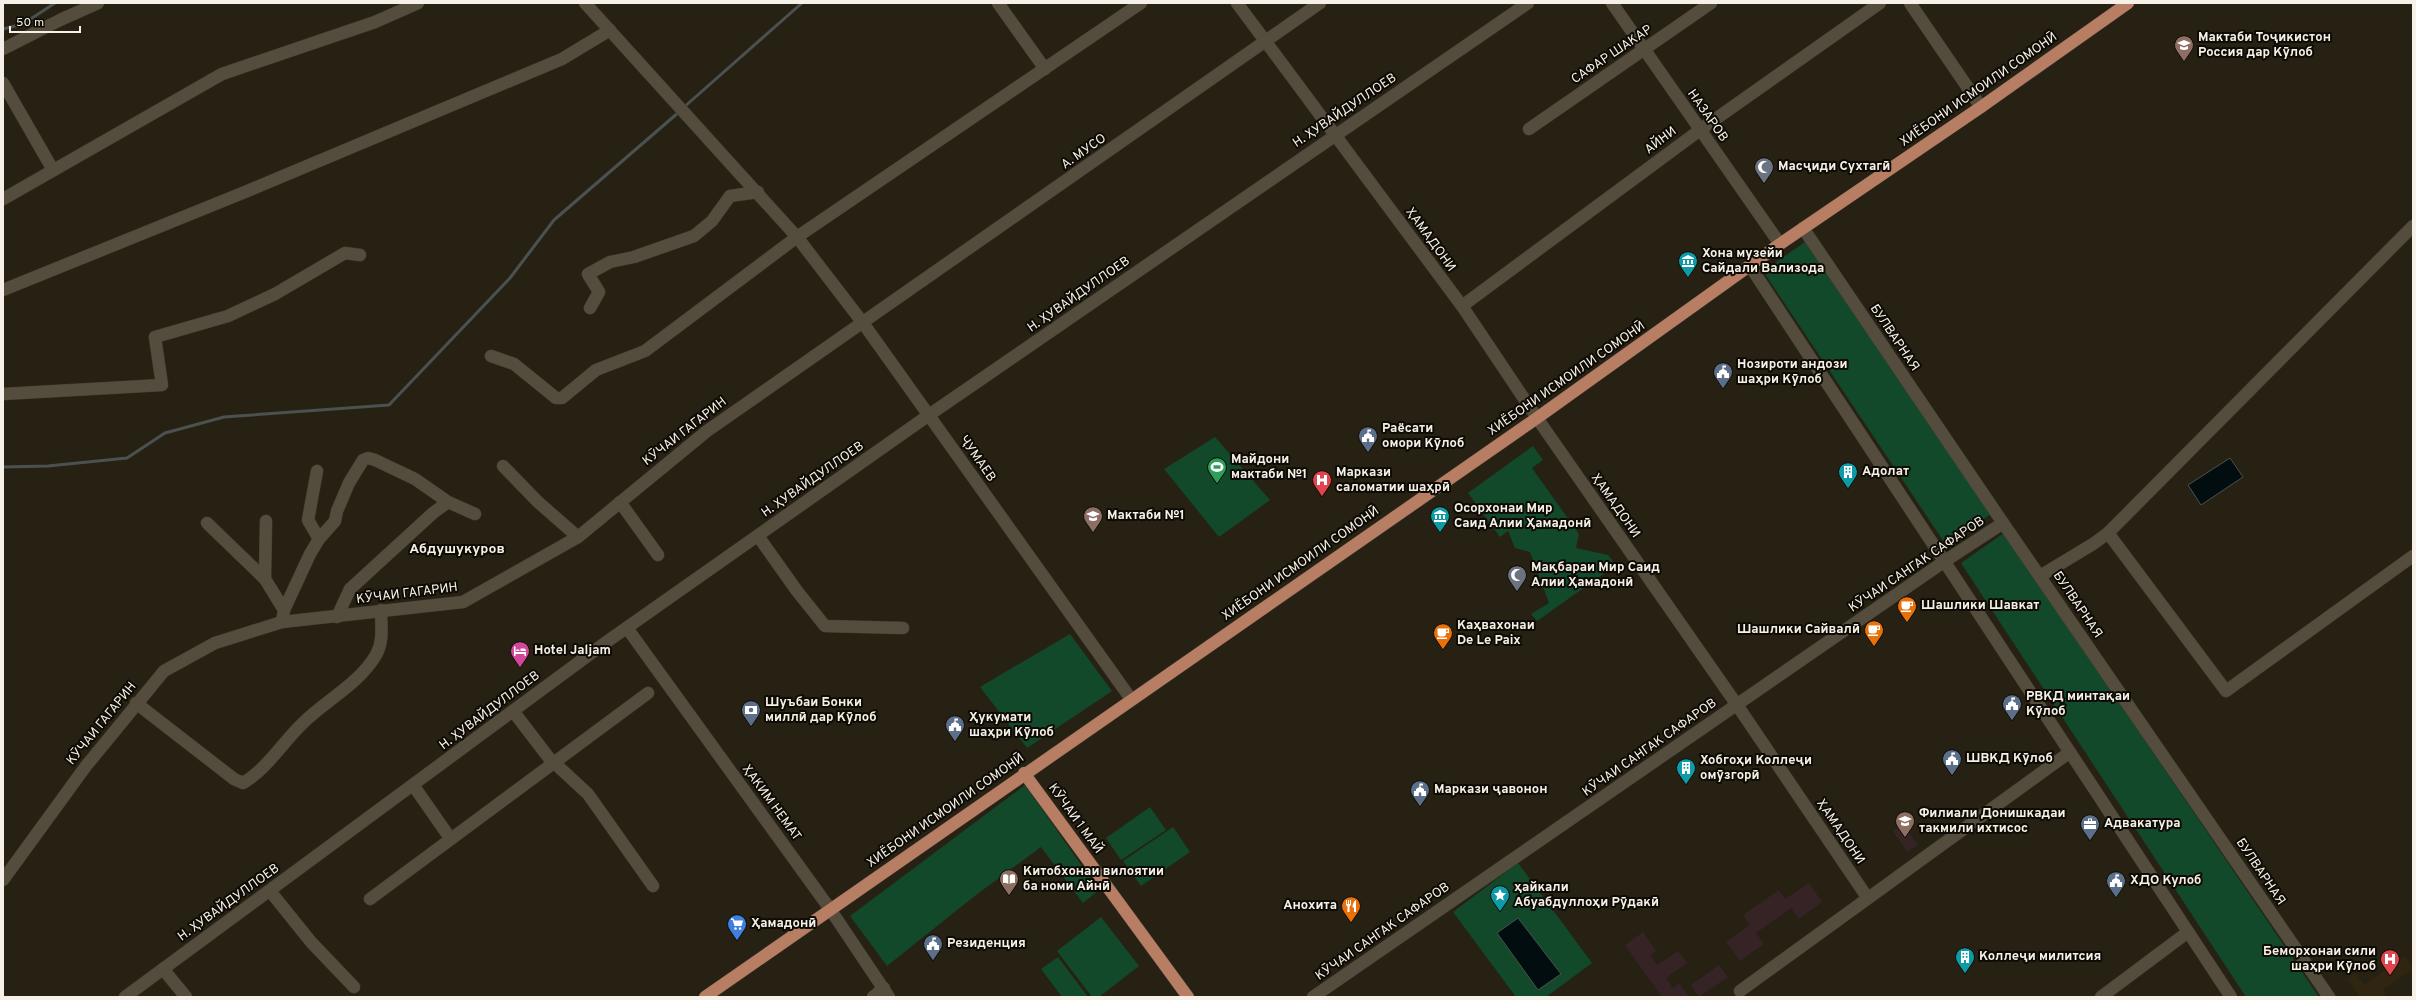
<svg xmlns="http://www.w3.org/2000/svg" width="2416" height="1000" viewBox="0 0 2416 1000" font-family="Overpass,sans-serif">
  <rect width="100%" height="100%" fill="#272113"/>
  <path fill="#2f2511" d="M2405,956L2413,969L2383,990L2387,997H2360L2347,979L2355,973L2364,985Z"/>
  <g fill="#362326">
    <path d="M1903,824L1918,845L1907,852L1893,831Z"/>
    <path d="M1809,883L1822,902L1799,919L1791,908L1756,933L1764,944L1740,961L1726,942L1750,925L1743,915L1779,890L1785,899Z"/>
    <path d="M1643,932L1656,951L1650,955L1657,965L1678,951L1687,963L1666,978L1673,988L1679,983L1689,997H1662L1625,945Z"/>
    <path d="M1719,965L1728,977L1699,997L1691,985Z"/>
  </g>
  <g fill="#11492a">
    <path d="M1805,242L1991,514L1946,545L1763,271Z"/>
    <path d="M1215,437L1270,500L1219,537L1164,469Z"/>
    <path d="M1533,446L1543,460L1532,468L1579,534L1576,548L1608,555L1616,565L1537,621L1531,614L1549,603L1530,552L1515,548L1508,531L1500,537L1468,493Z"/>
    <path d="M2004,533L2319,997H2246L1961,563Z"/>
    <path d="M1070,634L1112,691L1027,748L980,687Z"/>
    <path d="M1025,785L1099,890L1083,903L1041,847L976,895L887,966L850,916Z"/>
    <path d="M1150,807L1166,830L1121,860L1106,838Z"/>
    <path d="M1173,827L1190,852L1141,886L1123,861Z"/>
    <path d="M1518,863L1592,963L1546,997H1516L1453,912Z"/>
    <path d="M1101,917L1139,966L1099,997H1092L1057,951Z"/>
    <path d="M1058,957L1088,997H1062L1041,969Z"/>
  </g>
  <g fill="#020d0f" stroke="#4b5150">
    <path d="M2230,458L2243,477L2201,505L2188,485Z"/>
    <path d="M1518,918L1561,974L1538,990L1497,933Z"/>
  </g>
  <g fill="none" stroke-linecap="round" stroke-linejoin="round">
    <g stroke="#4b5150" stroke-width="3">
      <path d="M3,29L23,24L55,3"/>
      <path d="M683,108L802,3"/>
      <path d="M3,467L48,466L127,458L165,433L224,417L389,405L510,278L554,220L679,112"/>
    </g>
    <defs>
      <g id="minor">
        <path d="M585,3L797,237L863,323L1131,699"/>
        <path d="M998,3L1045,69"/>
        <path d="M1237,3L1462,306L1537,418L1737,705L1867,897"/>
        <path d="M1612,3L1780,244"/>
        <path d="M1910,3L1981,107"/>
        <path d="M3,49L60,20L98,3"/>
        <path d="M3,83L53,170"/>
        <path d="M1529,129L1711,3"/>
        <path d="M3,199L222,74L375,22L418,3"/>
        <path d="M1803,228L2003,523L2329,997"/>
        <path d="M1750,266L2231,997"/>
        <path d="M3,290L245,192L562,59L610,30"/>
        <path d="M1462,306L1700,130L1880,3"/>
        <path d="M590,308L599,292L588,274L610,262L634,257L694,236L712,221L730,196L758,192"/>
        <path d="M491,356L514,364L556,398H562L596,370L645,351L797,237L1141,3"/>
        <path d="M3,394L162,385L155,337L228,316L275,294L345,253L360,255"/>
        <path d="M503,466L538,502L578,537"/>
        <path d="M317,471L308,520L319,539"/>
        <path d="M620,502L658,555"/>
        <path d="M207,523L265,579L284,610"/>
        <path d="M2108,533L2226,691L2413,556"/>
        <path d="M758,536L797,591L825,626L903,628"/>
        <path d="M2040,576L2093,544L2108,533L2413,226"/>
        <path d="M265,579L266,521"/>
        <path d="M337,617L350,589L433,513L448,502L475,514"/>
        <path d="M282,622L284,610L310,554L319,539L335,521L337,511L349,483L363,460L368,458L375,460L415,479L448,502"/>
        <path d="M627,628L830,909L889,997"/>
        <path d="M136,703L234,779L243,783C267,769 282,743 303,723C326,700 359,684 376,655C384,641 381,626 381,610"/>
        <path d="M513,711L549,758L588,794L653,886"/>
        <path d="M413,785L450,838"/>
        <path d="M3,880L86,766L164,671L215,643L282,622L463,602L578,537L707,431L1320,3"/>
        <path d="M270,891L311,942L354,987"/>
        <path d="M370,899L648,693"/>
        <path d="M163,969L186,997"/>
        <path d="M1740,991L2070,752"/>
        <path d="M125,997L605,643L929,415L1528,3"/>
        <path d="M873,997L884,988"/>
        <path d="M1313,997L1945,561L2003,523"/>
        <path d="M2101,997L2188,932"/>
      </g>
      <g id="major">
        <path d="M1024,773L1188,997"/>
        <path d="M705,997L1537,418L1780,244L1981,107L2128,3"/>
      </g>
    </defs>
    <use href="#minor" stroke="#423d34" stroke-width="13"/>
    <use href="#major" stroke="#423d34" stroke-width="13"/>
    <use href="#minor" stroke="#544d3d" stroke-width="12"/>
    <use href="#major" stroke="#b77e63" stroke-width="12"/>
  </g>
  <defs>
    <symbol id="school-pin" viewBox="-11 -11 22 30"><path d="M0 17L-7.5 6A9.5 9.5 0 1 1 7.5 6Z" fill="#8d6e63" stroke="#0e0b05"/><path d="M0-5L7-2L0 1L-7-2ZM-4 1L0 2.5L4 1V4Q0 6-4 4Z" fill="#fff"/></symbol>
    <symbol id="mosque-pin" viewBox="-11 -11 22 30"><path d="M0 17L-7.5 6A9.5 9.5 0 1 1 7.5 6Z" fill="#6b7280" stroke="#0e0b05"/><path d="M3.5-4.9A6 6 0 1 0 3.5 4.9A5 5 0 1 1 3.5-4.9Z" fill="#fff"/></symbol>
    <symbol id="museum-pin" viewBox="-11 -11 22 30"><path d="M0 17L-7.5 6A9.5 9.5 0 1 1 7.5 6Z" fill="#0f9aa8" stroke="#0e0b05"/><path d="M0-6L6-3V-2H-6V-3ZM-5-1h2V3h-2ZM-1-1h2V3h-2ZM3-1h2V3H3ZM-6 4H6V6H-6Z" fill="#fff"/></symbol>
    <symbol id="civic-pin" viewBox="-11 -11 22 30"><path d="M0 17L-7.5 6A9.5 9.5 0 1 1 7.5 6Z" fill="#5c6f8a" stroke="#0e0b05"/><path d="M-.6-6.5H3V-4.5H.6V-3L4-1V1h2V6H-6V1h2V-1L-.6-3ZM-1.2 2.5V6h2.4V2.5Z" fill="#fff"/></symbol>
    <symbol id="stadium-pin" viewBox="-11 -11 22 30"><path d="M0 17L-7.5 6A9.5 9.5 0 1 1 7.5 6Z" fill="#2e9e5b" stroke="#0e0b05"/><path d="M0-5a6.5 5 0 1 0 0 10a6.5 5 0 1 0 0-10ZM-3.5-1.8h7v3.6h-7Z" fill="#fff"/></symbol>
    <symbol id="building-pin" viewBox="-11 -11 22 30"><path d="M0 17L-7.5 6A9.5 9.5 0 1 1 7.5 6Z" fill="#0f9aa8" stroke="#0e0b05"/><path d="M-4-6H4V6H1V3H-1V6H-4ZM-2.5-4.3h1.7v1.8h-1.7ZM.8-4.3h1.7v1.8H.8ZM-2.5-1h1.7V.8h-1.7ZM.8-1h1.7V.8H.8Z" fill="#fff"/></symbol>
    <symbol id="hospital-pin" viewBox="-11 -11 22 30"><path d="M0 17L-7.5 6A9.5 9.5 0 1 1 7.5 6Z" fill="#e0444e" stroke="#0e0b05"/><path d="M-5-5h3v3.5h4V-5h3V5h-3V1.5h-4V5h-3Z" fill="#fff"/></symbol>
    <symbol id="cafe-pin" viewBox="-11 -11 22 30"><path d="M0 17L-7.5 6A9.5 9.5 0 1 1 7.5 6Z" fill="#e8710a" stroke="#0e0b05"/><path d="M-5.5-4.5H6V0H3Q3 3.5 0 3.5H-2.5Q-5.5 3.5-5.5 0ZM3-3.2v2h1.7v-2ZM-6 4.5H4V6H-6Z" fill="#fff"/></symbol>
    <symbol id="hotel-pin" viewBox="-11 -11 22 30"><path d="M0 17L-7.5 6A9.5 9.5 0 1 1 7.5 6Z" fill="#d1479c" stroke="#0e0b05"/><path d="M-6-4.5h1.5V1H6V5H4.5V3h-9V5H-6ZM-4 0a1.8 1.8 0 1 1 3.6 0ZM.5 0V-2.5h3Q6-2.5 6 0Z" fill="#fff"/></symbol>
    <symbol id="bank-pin" viewBox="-11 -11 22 30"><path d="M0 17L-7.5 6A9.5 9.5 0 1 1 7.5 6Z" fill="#5c6f8a" stroke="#0e0b05"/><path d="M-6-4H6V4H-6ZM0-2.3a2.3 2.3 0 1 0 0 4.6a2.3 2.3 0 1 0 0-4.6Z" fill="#fff"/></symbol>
    <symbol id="university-pin" viewBox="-11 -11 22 30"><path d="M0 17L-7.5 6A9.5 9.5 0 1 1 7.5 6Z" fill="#8d6e63" stroke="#0e0b05"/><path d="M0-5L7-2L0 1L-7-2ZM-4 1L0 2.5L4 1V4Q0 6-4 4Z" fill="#fff"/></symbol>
    <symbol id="office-pin" viewBox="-11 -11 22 30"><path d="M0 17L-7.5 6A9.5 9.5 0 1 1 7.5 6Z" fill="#5c6f8a" stroke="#0e0b05"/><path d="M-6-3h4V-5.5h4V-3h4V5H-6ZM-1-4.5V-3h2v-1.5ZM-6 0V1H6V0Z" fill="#fff"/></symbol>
    <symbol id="library-pin" viewBox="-11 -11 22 30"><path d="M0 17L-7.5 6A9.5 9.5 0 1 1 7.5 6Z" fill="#8d6e63" stroke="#0e0b05"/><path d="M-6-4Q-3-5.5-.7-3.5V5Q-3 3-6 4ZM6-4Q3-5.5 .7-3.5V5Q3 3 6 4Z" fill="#fff"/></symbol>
    <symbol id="sight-pin" viewBox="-11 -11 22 30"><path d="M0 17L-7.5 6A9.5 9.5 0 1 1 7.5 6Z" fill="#0f9aa8" stroke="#0e0b05"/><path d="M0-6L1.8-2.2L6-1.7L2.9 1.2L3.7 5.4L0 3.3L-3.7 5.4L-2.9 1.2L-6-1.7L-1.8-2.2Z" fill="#fff"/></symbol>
    <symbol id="restaurant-pin" viewBox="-11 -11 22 30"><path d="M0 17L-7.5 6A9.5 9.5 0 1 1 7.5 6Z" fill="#e8710a" stroke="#0e0b05"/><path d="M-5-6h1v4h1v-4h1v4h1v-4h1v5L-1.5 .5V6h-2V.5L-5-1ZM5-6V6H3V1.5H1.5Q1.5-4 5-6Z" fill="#fff"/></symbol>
    <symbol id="supermarket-pin" viewBox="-11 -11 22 30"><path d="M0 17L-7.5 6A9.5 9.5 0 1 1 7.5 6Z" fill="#3f7fe0" stroke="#0e0b05"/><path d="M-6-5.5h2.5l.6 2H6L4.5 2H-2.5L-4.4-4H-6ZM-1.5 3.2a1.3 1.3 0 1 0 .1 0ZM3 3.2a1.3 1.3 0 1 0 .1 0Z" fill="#fff"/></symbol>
  </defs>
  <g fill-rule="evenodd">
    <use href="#school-pin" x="2173" y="34" width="22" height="30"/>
    <use href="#mosque-pin" x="1753" y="156" width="22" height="30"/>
    <use href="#museum-pin" x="1677" y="250" width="22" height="30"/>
    <use href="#civic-pin" x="1712" y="361" width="22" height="30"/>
    <use href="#civic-pin" x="1357" y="425" width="22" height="30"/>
    <use href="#stadium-pin" x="1206" y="456" width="22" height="30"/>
    <use href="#building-pin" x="1837" y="461" width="22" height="30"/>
    <use href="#hospital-pin" x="1311" y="469" width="22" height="30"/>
    <use href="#school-pin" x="1082" y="505" width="22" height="30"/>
    <use href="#museum-pin" x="1429" y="505" width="22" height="30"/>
    <use href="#mosque-pin" x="1506" y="564" width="22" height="30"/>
    <use href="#cafe-pin" x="1896" y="595" width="22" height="30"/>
    <use href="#cafe-pin" x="1863" y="619" width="22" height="30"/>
    <use href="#cafe-pin" x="1432" y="622" width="22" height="30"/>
    <use href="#hotel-pin" x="509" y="640" width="22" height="30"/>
    <use href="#civic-pin" x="2001" y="693" width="22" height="30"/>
    <use href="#bank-pin" x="740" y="699" width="22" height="30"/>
    <use href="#civic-pin" x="944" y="714" width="22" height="30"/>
    <use href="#civic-pin" x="1941" y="748" width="22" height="30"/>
    <use href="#building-pin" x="1675" y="757" width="22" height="30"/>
    <use href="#civic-pin" x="1409" y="779" width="22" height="30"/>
    <use href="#university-pin" x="1894" y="810" width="22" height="30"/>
    <use href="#office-pin" x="2079" y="813" width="22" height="30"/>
    <use href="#library-pin" x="998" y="868" width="22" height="30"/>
    <use href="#civic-pin" x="2105" y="870" width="22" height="30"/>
    <use href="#sight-pin" x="1489" y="884" width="22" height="30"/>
    <use href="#restaurant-pin" x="1340" y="895" width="22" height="30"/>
    <use href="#supermarket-pin" x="726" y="913" width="22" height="30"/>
    <use href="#civic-pin" x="922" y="933" width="22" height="30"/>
    <use href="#building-pin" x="1954" y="946" width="22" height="30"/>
    <use href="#hospital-pin" x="2379" y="948" width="22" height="30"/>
  </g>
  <g text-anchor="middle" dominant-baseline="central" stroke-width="4" stroke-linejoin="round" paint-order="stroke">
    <g font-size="13" font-weight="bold" fill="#f5f1e8" stroke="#0e0b05" text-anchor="start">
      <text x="2198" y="38">Мактаби Тоҷикистон<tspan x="2198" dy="15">Россия дар Кӯлоб</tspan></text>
      <text x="1778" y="167">Масҷиди Сухтагӣ</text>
      <text x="1702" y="254">Хона музейи<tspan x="1702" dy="15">Сайдали Вализода</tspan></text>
      <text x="1737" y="365">Нозироти андози<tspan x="1737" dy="15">шаҳри Кӯлоб</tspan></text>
      <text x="1382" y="429">Раёсати<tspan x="1382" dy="15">омори Кӯлоб</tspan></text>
      <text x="1231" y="460">Майдони<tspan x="1231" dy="15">мактаби №1</tspan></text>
      <text x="1862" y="472">Адолат</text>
      <text x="1336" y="473">Маркази<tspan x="1336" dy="15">саломатии шаҳрӣ</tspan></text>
      <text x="1454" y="509">Осорхонаи Мир<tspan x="1454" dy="15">Саид Алии Ҳамадонӣ</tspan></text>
      <text x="1107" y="516">Мактаби №1</text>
      <text x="1531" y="568">Мақбараи Мир Саид<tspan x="1531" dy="15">Алии Ҳамадонӣ</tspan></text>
      <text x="1921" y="606">Шашлики Шавкат</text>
      <text x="1457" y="626">Каҳвахонаи<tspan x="1457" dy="15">De Le Paix</tspan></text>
      <text x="1860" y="630" text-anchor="end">Шашлики Сайвалӣ</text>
      <text x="534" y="651">Hotel Jaljam</text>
      <text x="2026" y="697">РВКД минтақаи<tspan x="2026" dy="15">Кӯлоб</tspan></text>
      <text x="765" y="703">Шуъбаи Бонки<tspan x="765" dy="15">миллӣ дар Кӯлоб</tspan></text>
      <text x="969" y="718">Ҳукумати<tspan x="969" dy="15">шаҳри Кӯлоб</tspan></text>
      <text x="1966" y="759">ШВКД Кӯлоб</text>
      <text x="1700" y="761">Хобгоҳи Коллеҷи<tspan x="1700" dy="15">омӯзгорӣ</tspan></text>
      <text x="1434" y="790">Маркази ҷавонон</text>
      <text x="1919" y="814">Филиали Донишкадаи<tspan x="1919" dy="15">такмили ихтисос</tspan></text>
      <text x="2104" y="824">Адвакатура</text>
      <text x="1023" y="872">Китобхонаи вилоятии<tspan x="1023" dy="15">ба номи Айнӣ</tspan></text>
      <text x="2130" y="881">ХДО Кулоб</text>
      <text x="1514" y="888">ҳайкали<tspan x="1514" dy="15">Абуабдуллоҳи Рӯдакӣ</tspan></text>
      <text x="1337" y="906" text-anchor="end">Анохита</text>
      <text x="751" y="924">Ҳамадонӣ</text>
      <text x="947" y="944">Резиденция</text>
      <text x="2376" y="952" text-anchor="end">Беморхонаи сили<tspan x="2376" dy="15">шаҳри Кӯлоб</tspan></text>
      <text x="1979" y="957">Коллеҷи милитсия</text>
    </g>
    <g font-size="13" fill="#f5f1e8" stroke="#0e0b05">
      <text transform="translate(1612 55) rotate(-34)">САФАР ШАКАР</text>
      <text transform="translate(1979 90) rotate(-35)">ХИЁБОНИ ИСМОИЛИ СОМОНӢ</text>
      <text transform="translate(1345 111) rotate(-34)">Н. ҲУВАЙДУЛЛОЕВ</text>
      <text transform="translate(1707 116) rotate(55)">НАЗАРОВ</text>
      <text transform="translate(1661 141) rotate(-37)">АЙНИ</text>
      <text transform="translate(1084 152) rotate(-35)">А. МУСО</text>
      <text transform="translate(1430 240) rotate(54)">ҲАМАДОНИ</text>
      <text transform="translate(1079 295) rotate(-35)">Н. ҲУВАЙДУЛЛОЕВ</text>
      <text transform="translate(1894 338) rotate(56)">БУЛВАРНАЯ</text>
      <text transform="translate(1567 379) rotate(-35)">ХИЁБОНИ ИСМОИЛИ СОМОНӢ</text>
      <text transform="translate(685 432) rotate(-38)">КӮЧАИ ГАГАРИН</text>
      <text transform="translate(977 459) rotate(55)">ҶУМАЕВ</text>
      <text transform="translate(813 480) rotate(-35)">Н. ҲУВАЙДУЛЛОЕВ</text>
      <text transform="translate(1615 506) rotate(55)">ҲАМАДОНИ</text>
      <text transform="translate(1301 564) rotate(-35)">ХИЁБОНИ ИСМОИЛИ СОМОНӢ</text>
      <text transform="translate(1917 565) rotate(-34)">КӮЧАИ САНГАК САФАРОВ</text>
      <text transform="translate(407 594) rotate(-7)">КӮЧАИ ГАГАРИН</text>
      <text transform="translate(2077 605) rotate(56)">БУЛВАРНАЯ</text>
      <text transform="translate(490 711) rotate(-37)">Н. ҲУВАЙДУЛЛОЕВ</text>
      <text transform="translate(102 724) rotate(-51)">КӮЧАИ ГАГАРИН</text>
      <text transform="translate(1650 748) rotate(-35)">КӮЧАИ САНГАК САФАРОВ</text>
      <text transform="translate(771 803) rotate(54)">ҲАКИМ НЕМАТ</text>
      <text transform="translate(946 811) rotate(-35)">ХИЁБОНИ ИСМОИЛИ СОМОНӢ</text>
      <text transform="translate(1075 819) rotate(54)">КӮЧАИ 1 МАЙ</text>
      <text transform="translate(1840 832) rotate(56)">ҲАМАДОНИ</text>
      <text transform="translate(2260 872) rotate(56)">БУЛВАРНАЯ</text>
      <text transform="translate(229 903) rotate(-36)">Н. ҲУВАЙДУЛЛОЕВ</text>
      <text transform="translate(1383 932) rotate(-35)">КӮЧАИ САНГАК САФАРОВ</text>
    </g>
    <g font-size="14" font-weight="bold" fill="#f5f1e8" stroke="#0e0b05">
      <text x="457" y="549">Абдушукуров</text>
    </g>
  </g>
  <rect width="2416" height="1000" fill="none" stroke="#f5f1e8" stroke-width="8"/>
  <path d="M10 26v6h70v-6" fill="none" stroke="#f5f1e8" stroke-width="2"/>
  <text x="16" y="26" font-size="12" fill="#f5f1e8" stroke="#0e0b05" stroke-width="3" paint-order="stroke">50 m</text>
</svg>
